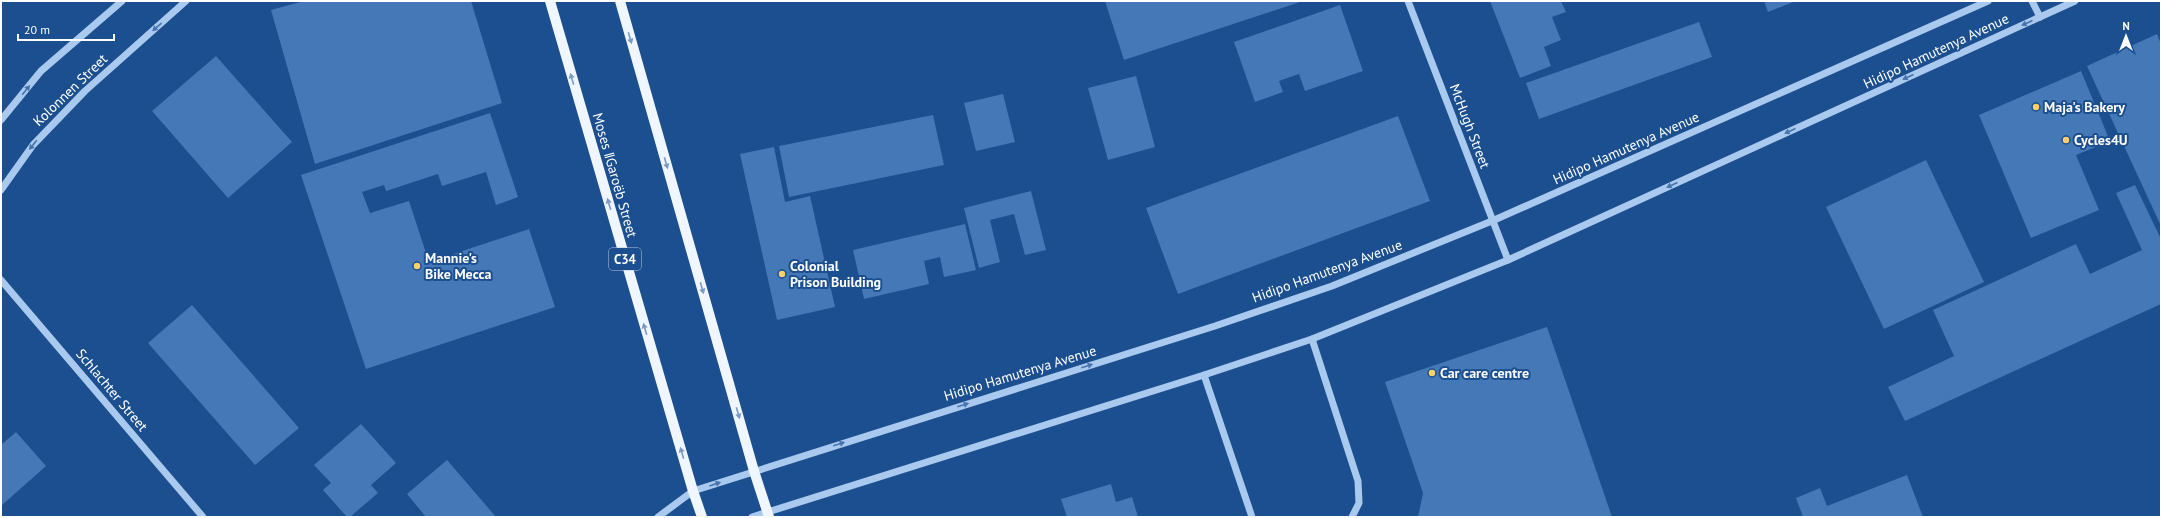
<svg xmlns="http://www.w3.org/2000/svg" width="2162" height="518" viewBox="0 0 2162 518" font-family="'PT Sans',sans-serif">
  <rect width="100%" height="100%" fill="#1b4f8f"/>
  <g fill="#4478b7">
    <path d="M304,1H471L502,103L315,164L271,10Z"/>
    <path d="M1105,1H1303L1124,60Z"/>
    <path d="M1490,1H1561L1566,12L1552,17L1561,40L1544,47L1551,66L1520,78Z"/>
    <path d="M1764,1H1796L1768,12Z"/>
    <path d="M1340,5L1363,71L1305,91L1299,74L1279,81L1283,92L1255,102L1234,42Z"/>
    <path d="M1699,22L1712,57L1539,119L1526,83Z"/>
    <path d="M2157,34L2161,44V226L2087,66Z"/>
    <path d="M216,56L292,142L228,198L152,111Z"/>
    <path d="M2081,71L2110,141L2076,155L2099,210L2031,238L1979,115Z"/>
    <path d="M1136,76L1155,147L1108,160L1088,88Z"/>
    <path d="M1003,94L1015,142L976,151L964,103Z"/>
    <path d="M490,113L518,197L496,205L486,172L442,186L438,174L386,191L384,185L362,192L370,213L409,201L429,262L529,229L555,307L366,369L301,175Z"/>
    <path d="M933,115L944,165L789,197L779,146Z"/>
    <path d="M1398,116L1430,201L1178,294L1146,208Z"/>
    <path d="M774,147L785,202L810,196L835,307L777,320L740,154Z"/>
    <path d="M1926,160L1984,282L1884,329L1826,207Z"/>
    <path d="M2135,185L2161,239V304L1905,421L1888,387L1954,356L1933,310L2076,244L2090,274L2142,250L2116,193Z"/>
    <path d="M1031,191L1046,250L1025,255L1014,214L990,220L1000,262L979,268L964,208Z"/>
    <path d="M965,224L976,270L944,277L940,257L924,261L929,284L864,299L853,250Z"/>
    <path d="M192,305L299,428L255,465L148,343Z"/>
    <path d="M1547,327L1612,517H1418L1423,493L1385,382Z"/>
    <path d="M361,424L396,463L371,485L378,493L350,517H347L323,490L331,483L314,465Z"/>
    <path d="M16,432L46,466L1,506V445Z"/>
    <path d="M447,460L496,517H426L407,494Z"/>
    <path d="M1907,475L1923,517H1803L1796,498L1820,488L1827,506Z"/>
    <path d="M1111,484L1116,502L1132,497L1138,517H1067L1061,499Z"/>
  </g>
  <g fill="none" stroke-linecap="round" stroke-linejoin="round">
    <g stroke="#a9c9ee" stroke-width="7">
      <path d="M1408,1L1508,260"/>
      <path d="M2032,1L2040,17"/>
      <path d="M1,120L41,71L122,1"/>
      <path d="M1,190L33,145L85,91L186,1"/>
      <path d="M1,280L203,517"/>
      <path d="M1312,339L1358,481L1359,503L1352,517"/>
      <path d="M1204,375L1252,517"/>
      <path d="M658,517L693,491L1215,326L1332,286L1492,221L1988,1"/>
      <path d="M752,517L1204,375L1312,339L1508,260L2075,1"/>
    </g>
    <g stroke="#f0f6ff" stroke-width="10">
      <path d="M550,1L693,491L702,517"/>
      <path d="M620,1L754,471L769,517"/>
    </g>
  </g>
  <defs><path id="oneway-solid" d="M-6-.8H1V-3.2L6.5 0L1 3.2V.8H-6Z"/></defs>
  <g fill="#4674ac">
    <use href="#oneway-solid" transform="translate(2027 23) rotate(155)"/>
    <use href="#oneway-solid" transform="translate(157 27) rotate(139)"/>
    <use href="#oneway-solid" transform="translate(1908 77) rotate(155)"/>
    <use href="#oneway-solid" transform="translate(26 90) rotate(-51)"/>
    <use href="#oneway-solid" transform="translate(1790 131) rotate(155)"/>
    <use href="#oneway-solid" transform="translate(33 145) rotate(129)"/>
    <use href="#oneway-solid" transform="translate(1672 185) rotate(155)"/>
    <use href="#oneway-solid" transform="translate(1087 366) rotate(-17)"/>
    <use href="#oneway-solid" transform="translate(963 405) rotate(-17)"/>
    <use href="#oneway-solid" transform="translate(839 444) rotate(-17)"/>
    <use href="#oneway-solid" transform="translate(715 484) rotate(-19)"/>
  </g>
  <g fill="#7b9ac1">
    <use href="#oneway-solid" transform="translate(630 38) rotate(74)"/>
    <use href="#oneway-solid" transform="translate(572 79) rotate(-106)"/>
    <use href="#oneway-solid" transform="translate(666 163) rotate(74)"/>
    <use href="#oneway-solid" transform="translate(609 204) rotate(-106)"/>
    <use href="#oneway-solid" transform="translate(702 288) rotate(74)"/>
    <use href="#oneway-solid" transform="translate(645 329) rotate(-106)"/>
    <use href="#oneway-solid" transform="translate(738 413) rotate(74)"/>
    <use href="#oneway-solid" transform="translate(682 453) rotate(-106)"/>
  </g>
  <g fill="#ffd166" stroke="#1b4f8f" stroke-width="1.5">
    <circle cx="2036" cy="107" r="4"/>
    <circle cx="2066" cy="140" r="4"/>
    <circle cx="417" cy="266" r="4"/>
    <circle cx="782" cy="274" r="4"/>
    <circle cx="1432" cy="373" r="4"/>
  </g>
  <g text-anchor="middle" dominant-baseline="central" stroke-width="4" stroke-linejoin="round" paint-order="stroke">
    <rect fill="#1b4f8f" stroke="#bbcadd" stroke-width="1" x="609" y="248" width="32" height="22" rx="3"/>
    <g font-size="13" font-weight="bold" fill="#fff">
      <text x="625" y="259">C34</text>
    </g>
    <g font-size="14" fill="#fff" stroke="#1b4f8f">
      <text transform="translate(1936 51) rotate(-25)">Hidipo Hamutenya Avenue</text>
      <text transform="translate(70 90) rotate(-44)">Kolonnen Street</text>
      <text transform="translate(1470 126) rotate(69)">McHugh Street</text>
      <text transform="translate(1626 148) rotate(-24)">Hidipo Hamutenya Avenue</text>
      <text transform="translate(615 175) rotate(74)">Moses ǁGaroëb Street</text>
      <text transform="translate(1327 271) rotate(-20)">Hidipo Hamutenya Avenue</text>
      <text transform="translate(1020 373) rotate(-17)">Hidipo Hamutenya Avenue</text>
      <text transform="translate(112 390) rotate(50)">Schlachter Street</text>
    </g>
    <g font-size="14" font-weight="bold" fill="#fff" stroke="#1b4f8f" text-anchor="start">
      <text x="2044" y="107">Maja's Bakery</text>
      <text x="2074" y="140">Cycles4U</text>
      <text x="425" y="258">Mannie's<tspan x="425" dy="16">Bike Mecca</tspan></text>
      <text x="790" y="266">Colonial<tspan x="790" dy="16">Prison Building</tspan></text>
      <text x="1440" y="373">Car care centre</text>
    </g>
  </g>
  <rect width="2162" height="518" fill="none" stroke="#ffffff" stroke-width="4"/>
  <g transform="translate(2126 36)" stroke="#1b4f8f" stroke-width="3" paint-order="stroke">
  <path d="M0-3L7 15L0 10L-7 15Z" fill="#ffffff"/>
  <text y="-6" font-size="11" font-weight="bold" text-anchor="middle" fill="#ffffff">N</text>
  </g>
  <path d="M18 34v6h96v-6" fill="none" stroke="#ffffff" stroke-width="2"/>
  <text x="24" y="34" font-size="12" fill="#ffffff" stroke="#1b4f8f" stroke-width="3" paint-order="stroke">20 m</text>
</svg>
